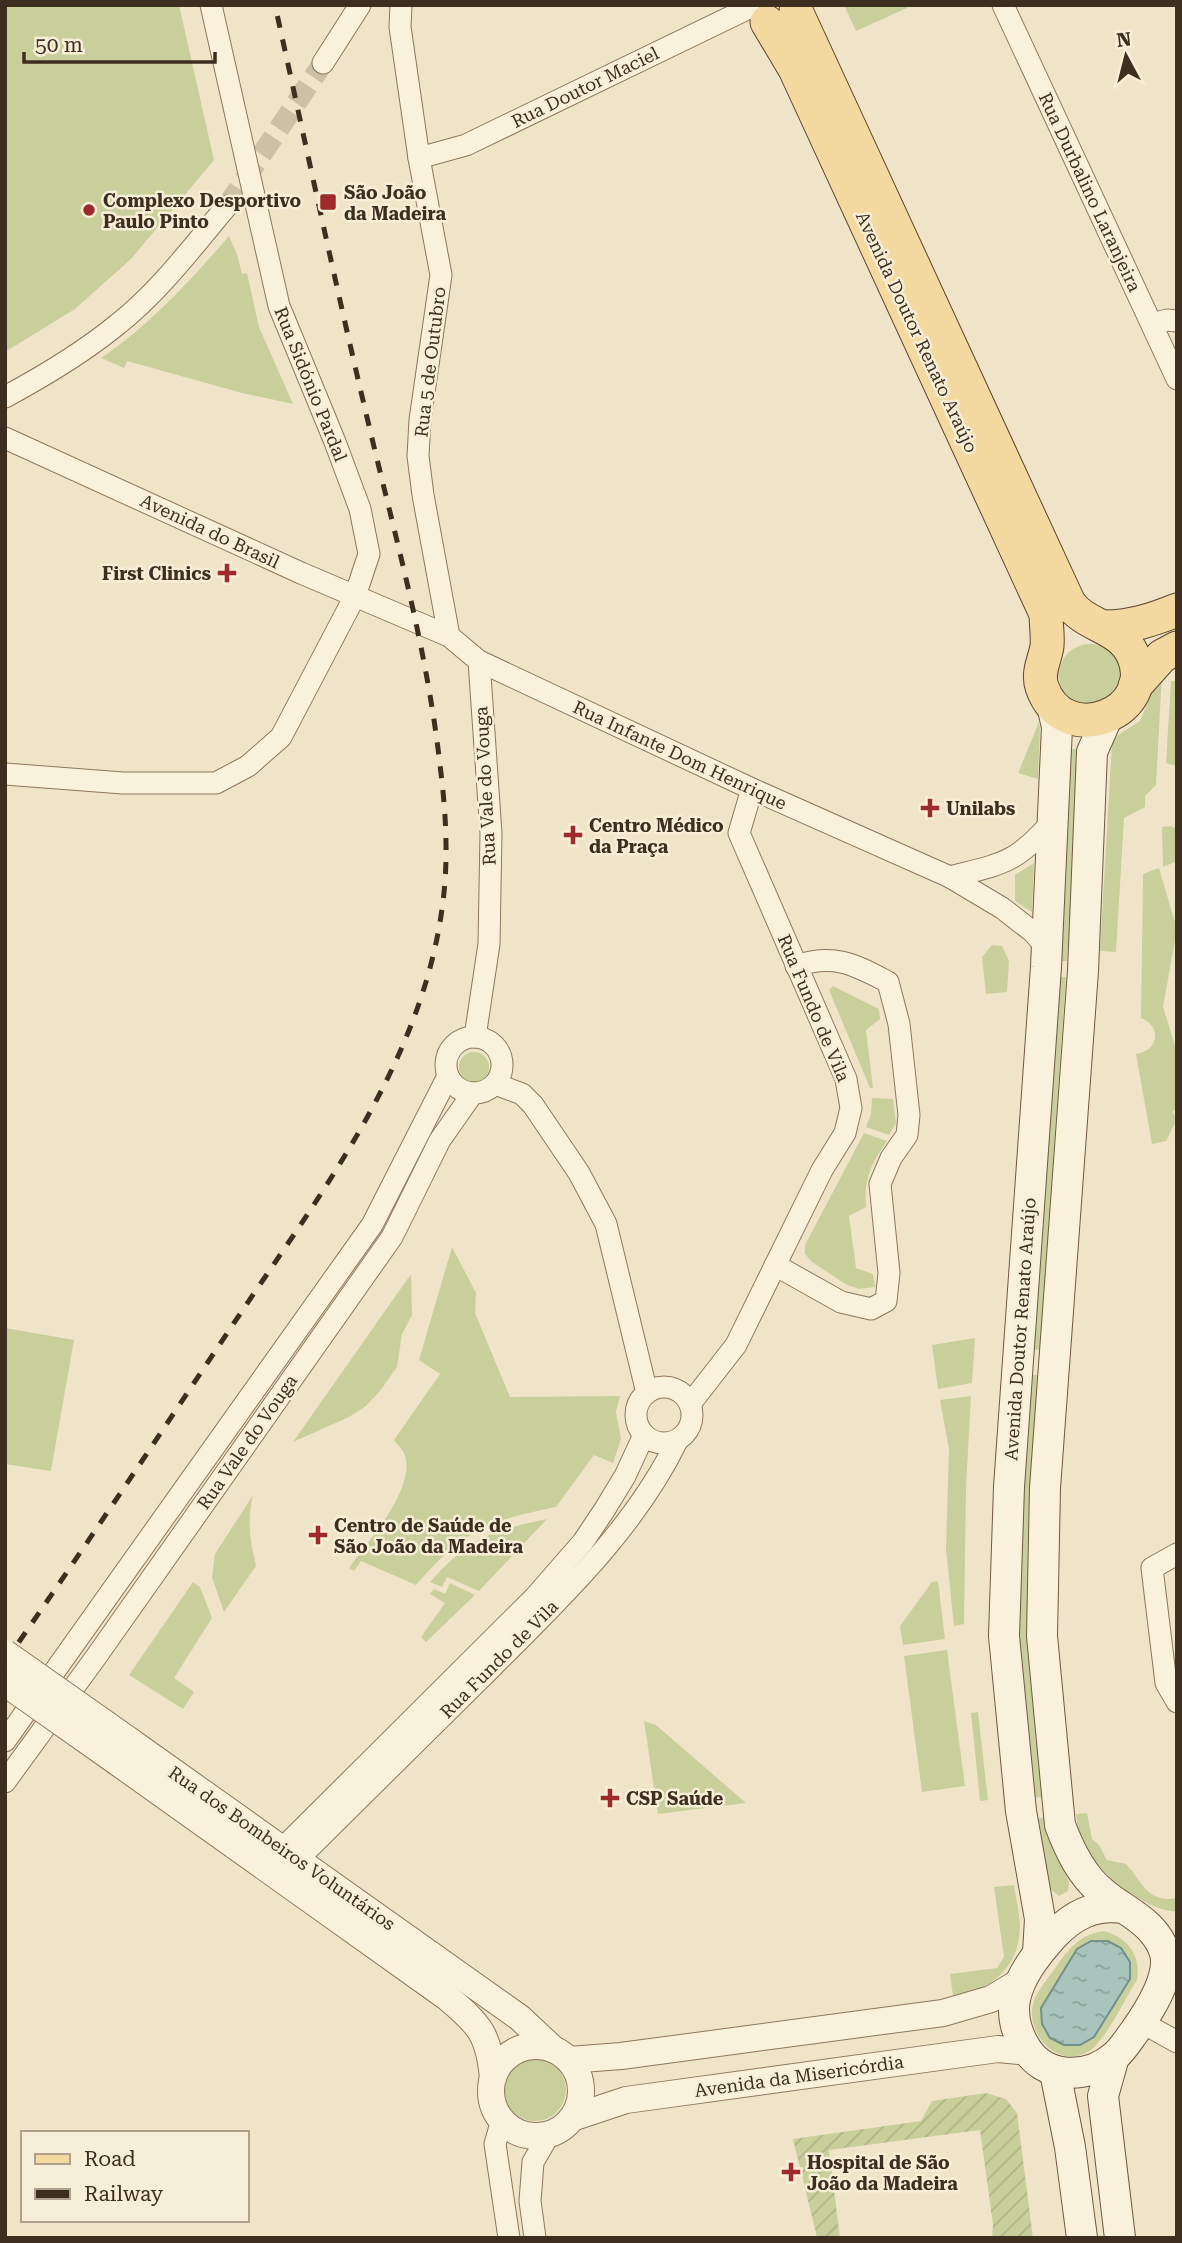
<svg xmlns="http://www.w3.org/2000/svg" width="1182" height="2243" viewBox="0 0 1182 2243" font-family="'Roboto Serif',serif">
  <defs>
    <pattern id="garden-furrows" width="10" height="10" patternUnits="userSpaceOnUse" patternTransform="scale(1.75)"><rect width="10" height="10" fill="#c9cf9b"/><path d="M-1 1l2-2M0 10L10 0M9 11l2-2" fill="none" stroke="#aeb285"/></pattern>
    <pattern id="water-ripples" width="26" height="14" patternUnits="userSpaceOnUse" patternTransform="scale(1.75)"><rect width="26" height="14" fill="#a9c4bc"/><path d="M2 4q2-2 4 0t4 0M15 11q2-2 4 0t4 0" fill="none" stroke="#8ba098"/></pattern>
  </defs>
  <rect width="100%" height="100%" fill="#f0e4c8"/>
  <g fill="#c9cf9b">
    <path d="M5,5H179L214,160L131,259L75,309L5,352Z"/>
    <path d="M844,5H906L907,8L856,31Z"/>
    <path d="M229,236L237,254L242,274L247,273L259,327L293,404L242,393L127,361L124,368L101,358C151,324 190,281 229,236Z"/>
    <circle cx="1090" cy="675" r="31"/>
    <path d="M1160,673L1162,674L1156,785L1145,796V807L1124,818L1116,952L1100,951L1112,743L1118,735L1140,721Z"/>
    <path d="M1171,681H1177V766L1166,763Z"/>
    <path d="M1039,722L1040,728L1038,779L1018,773Z"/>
    <path d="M1071,749H1082L1067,961H1057Z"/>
    <path d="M1172,826L1173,828L1177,826V861L1163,867L1162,827Z"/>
    <path d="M1034,863L1032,912L1015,901V875Z"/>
    <path d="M1159,868L1177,929L1163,1007L1177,1052V1108L1172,1112L1177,1119L1166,1141L1152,1144L1136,1054C1159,1051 1162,1026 1141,1018L1143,874Z"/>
    <path d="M992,945L1002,946L1009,961L1007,992L986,994L982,957Z"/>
    <path d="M1056,977H1066L1040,1350L1030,1349Z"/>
    <path d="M833,986L879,1009L880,1019L866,1030L873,1088H870L829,990Z"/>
    <circle cx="474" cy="1067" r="15"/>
    <path d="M872,1098L893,1099L896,1123L889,1135L866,1127L871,1114Z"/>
    <path d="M864,1133L887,1141C871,1165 864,1177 866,1207L849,1216L856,1268L873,1274L875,1287L859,1289L847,1285L812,1262L805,1254V1245Z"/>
    <path d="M452,1247L476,1293L475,1313L510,1397L620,1396L616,1412L621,1439L613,1463L594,1455L556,1507C487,1521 463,1531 416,1585L361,1561L354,1571L349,1568C368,1541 418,1487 404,1453C402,1449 397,1444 394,1440L440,1374L419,1360Z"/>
    <path d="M411,1274L412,1315L402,1334L397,1367L380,1391L366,1406L349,1417L293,1442Z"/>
    <path d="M5,1328L74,1340L51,1471L5,1464Z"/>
    <path d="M975,1338L972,1383L938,1389L932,1345Z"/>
    <path d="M1027,1375H1037L1031,1489L1029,1635L1036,1734L1043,1797L1033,1798L1018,1634Z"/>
    <path d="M971,1396L966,1487L964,1624L954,1626L946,1549L949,1449L940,1400Z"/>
    <path d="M253,1495C247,1520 250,1541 256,1566L224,1612L212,1577L215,1554Z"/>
    <path d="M547,1519L479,1591L447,1577L442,1587L430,1582C470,1538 490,1531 547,1519Z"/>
    <path d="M938,1581L945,1639L903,1645L900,1626L932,1582Z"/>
    <path d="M193,1582L200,1587L212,1618L174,1678L194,1692L183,1709L129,1675Z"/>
    <path d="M450,1583L475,1595L426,1642L421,1637L445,1603L430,1594L434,1589L445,1594Z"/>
    <path d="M947,1650L965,1786L922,1792L904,1656Z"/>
    <path d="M978,1712L988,1800L980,1801L971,1713Z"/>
    <path d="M644,1721L656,1725L746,1803L658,1814Z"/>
    <path d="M1087,1813L1092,1839L1099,1845L1107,1860L1126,1864C1142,1881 1148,1904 1177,1898V1911C1149,1914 1091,1867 1081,1841C1078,1833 1077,1822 1076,1814Z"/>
    <path d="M1048,1817L1053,1843L1069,1882L1068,1891L1059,1896L1050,1889L1036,1819Z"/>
    <path d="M1014,1885C1016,1899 1020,1914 1020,1928C1019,1968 990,1991 953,1996L950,1974L997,1968L1004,1957L994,1887Z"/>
    <path d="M1104,1931C1128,1938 1141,1955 1137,1980C1124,2000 1113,2026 1097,2044C1071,2074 1030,2045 1032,2010C1033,1994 1049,1978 1058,1964C1072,1945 1080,1935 1104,1931Z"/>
    <circle cx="535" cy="2090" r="31"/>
  </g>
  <path fill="url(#garden-furrows)" d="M986,2093L1006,2099L1017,2113L1033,2238H992L993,2225L980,2130L829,2150L840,2238L817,2237L793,2139L921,2121L932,2101Z"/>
  <path fill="url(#water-ripples)" stroke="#6f938a" stroke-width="2" d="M1091,1941H1108L1121,1948L1130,1962V1979L1094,2037L1080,2045H1064L1050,2038L1042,2024L1041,2008L1077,1949Z"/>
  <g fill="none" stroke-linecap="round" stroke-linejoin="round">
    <path stroke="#ccc0a6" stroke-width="21" stroke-dasharray="21 10" stroke-linecap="butt" d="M227,206L323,63"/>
    <defs>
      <g id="minor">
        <path d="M401,5L400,27L419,158L441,275L420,420L418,456L423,495L449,636"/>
        <path d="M1003,5L1177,379"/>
        <path d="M323,63L360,5"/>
        <path d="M419,158L466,145L749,8"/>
        <path d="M1152,324L1167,320L1177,321"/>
        <path d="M5,397C44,376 84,352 118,324C160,291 193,246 227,206"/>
        <path d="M5,438L301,573L449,636L479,661L752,789L950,877L1002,908L1033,932L1046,947"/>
        <path d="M5,774L123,783H216L248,766L281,737L355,596L369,554L360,509L335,442L279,306L211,5"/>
        <path d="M950,877C1001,864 1015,864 1051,823"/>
        <circle cx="474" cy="1065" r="28"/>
        <path d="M475,1037L489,944L491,833L479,661"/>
        <path d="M495,1084L522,1094L533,1105L579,1173L606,1224L647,1393"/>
        <path d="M775,1265L841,1302L871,1309L886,1301L889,1273L880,1184L891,1158L907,1135L909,1115L899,1024L888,982C855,965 835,953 796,966"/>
        <circle cx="664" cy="1415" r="28"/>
        <path d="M690,1404L736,1345L822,1170L845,1133L851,1108L846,1079L739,833L752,789"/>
        <path d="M1177,1554L1152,1568L1166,1683L1177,1702"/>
        <path d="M5,1741L372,1225L448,1076"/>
        <path d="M5,1782L96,1657L392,1237L440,1140L473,1093"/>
        <path d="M283,1848L535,1597L583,1542L605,1509L625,1476L644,1435"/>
        <path d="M298,1859C362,1795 427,1731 492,1667C560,1599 635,1528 677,1441"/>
        <path d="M1141,2022L1177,2042"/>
        <path d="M502,2120L495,2144L509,2238"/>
        <path d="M535,2238L530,2201L533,2162L550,2133"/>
      </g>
      <g id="tertiary">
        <path d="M130,1741L520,2018L553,2049"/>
        <path d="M117,1762L448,1998C480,2025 489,2035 493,2078"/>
        <circle cx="536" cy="2091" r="45"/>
        <path d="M569,2060L621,2056L943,2013L991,1999L1021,1981"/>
        <path d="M572,2118L626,2100L998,2049L1028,2052"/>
      </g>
      <g id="secondary">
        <path d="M1107,718L1092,752L1083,971L1045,1488L1042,1636L1060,1825C1069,1849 1081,1875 1102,1892C1125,1912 1155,1921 1165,1953C1171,1978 1149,2011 1135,2031C1129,2039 1123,2049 1115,2056C1087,2080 1043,2080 1024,2045C1016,2031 1012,2016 1015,1999C1020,1975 1037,1954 1053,1936C1073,1915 1094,1904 1123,1908"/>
        <path d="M1038,1953L1040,1919L1021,1811L1004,1636L1009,1487L1046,967L1057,727L1052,705"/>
        <path d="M1114,2057L1103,2096L1120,2238"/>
        <path d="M1055,2072L1070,2147L1082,2238"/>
      </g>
      <g id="primary">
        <path d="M767,22L795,69L1046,614C1046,624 1048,635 1047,646C1045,660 1037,672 1042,687C1064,751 1159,712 1133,655C1120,626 1086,627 1069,603L796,11"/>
        <path d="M1104,627C1131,627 1152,620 1177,610"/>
        <path d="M1135,686L1162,656L1177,648"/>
      </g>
    </defs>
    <use href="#minor" stroke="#8d765c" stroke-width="23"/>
    <use href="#tertiary" stroke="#8d765c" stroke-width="28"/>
    <use href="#secondary" stroke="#6f573f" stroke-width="32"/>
    <use href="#primary" stroke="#5b4430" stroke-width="35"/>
    <use href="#minor" stroke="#faf1dc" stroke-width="21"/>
    <use href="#tertiary" stroke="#faf1dc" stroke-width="26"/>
    <use href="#secondary" stroke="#faf1dc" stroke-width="30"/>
    <use href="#primary" stroke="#f3d9a0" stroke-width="33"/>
    <path stroke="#3d2e20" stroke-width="5" stroke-dasharray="12 12" stroke-linecap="butt" d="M5,1662C81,1553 154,1443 228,1332C314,1202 420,1069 442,909C449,861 446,812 440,765C428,659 401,558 376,455C340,306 308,155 275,5"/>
    <defs>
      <g id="tertiary-bridge">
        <path d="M5,1653L130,1741"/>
        <path d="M5,1683L117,1762"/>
      </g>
    </defs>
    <use href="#tertiary-bridge" stroke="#8d765c" stroke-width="28" stroke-linecap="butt"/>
    <use href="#tertiary-bridge" stroke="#faf1dc" stroke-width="26"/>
  </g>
  <g fill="#9e2a2b" stroke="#f7eed8" stroke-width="2.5">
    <rect x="319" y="193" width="18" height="18" rx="3.5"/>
    <circle cx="89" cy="210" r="7"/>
    <path d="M223.5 562.5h7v7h7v7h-7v7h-7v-7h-7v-7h7z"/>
    <path d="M926.5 797.5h7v7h7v7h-7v7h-7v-7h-7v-7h7z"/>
    <path d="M569.5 824.5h7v7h7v7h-7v7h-7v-7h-7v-7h7z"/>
    <path d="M314.5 1524.5h7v7h7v7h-7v7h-7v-7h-7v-7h7z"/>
    <path d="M606.5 1787.5h7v7h7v7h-7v7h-7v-7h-7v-7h7z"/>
    <path d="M787.5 2161.5h7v7h7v7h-7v7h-7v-7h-7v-7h7z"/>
  </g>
  <g text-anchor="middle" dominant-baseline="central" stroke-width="5" stroke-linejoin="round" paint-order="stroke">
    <g font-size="18" fill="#3d2e20" stroke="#f7eed8">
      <text transform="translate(585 87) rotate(-26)">Rua Doutor Maciel</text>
      <text transform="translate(1090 192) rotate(65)">Rua Durbalino Laranjeira</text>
      <text transform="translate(917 332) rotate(65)">Avenida Doutor Renato Araújo</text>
      <text transform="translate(430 362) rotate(-83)">Rua 5 de Outubro</text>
      <text transform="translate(311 384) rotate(68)">Rua Sidónio Pardal</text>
      <text transform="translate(210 531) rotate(25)">Avenida do Brasil</text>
      <text transform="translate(680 755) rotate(25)">Rua Infante Dom Henrique</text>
      <text transform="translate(485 786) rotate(-93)">Rua Vale do Vouga</text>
      <text transform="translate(814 1008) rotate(67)">Rua Fundo de Vila</text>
      <text transform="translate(1020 1329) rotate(-86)">Avenida Doutor Renato Araújo</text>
      <text transform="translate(247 1442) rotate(-55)">Rua Vale do Vouga</text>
      <text transform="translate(499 1659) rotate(-45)">Rua Fundo de Vila</text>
      <text transform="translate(282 1848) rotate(35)">Rua dos Bombeiros Voluntários</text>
      <text transform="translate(799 2076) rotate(-8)">Avenida da Misericórdia</text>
    </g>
    <g font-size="18" font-weight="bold" fill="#3d2e20" stroke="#f7eed8" text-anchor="start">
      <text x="344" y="192">São João<tspan x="344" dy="21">da Madeira</tspan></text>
      <text x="103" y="200">Complexo Desportivo<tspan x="103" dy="21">Paulo Pinto</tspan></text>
      <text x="211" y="573" text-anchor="end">First Clinics</text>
      <text x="946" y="808">Unilabs</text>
      <text x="589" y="825">Centro Médico<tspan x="589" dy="21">da Praça</tspan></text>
      <text x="334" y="1525">Centro de Saúde de<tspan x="334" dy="21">São João da Madeira</tspan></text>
      <text x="626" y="1798">CSP Saúde</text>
      <text x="807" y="2162">Hospital de São<tspan x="807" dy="21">João da Madeira</tspan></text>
    </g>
  </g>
  <rect width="1182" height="2243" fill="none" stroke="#3d2e20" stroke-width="14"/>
  <rect x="21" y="2131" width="228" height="91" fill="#f7eed8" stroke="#ada18e" stroke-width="2"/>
  <rect x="35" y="2154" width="35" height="10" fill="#f3d9a0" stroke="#ada18e" stroke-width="2"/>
  <text x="84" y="2166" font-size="21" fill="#3d2e20">Road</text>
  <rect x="35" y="2189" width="35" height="10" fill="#3d2e20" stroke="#ada18e" stroke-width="2"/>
  <text x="84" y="2201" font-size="21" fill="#3d2e20">Railway</text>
  <g transform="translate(1126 56) rotate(353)" stroke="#f7eed8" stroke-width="5" paint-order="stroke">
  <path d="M0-5L12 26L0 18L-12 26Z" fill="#3d2e20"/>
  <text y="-10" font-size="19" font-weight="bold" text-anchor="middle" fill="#3d2e20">N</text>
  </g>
  <path d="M24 52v10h191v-10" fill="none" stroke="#3d2e20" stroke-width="3.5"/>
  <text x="35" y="52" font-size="21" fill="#3d2e20" stroke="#f7eed8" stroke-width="5" paint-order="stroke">50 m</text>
</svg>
